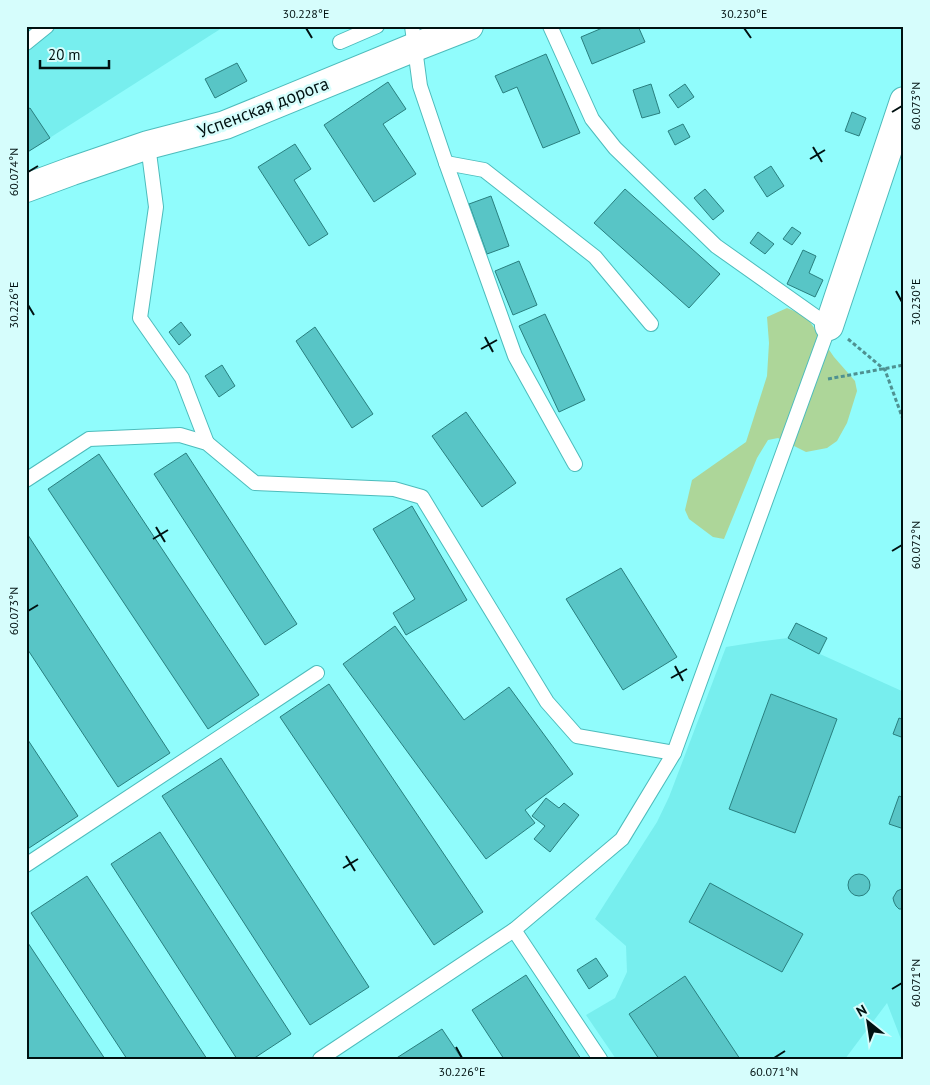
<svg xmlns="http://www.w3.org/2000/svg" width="930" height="1085" viewBox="0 0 930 1085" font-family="'PT Sans',sans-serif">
  <rect width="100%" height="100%" fill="#90fcfc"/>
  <g fill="#7ee">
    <path d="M26,26H225L26,153Z"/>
    <path d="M796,623L827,638L820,654L904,692V1047L887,1003L845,1059H616L586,1015L615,998L627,972L626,946L595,919L657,822L669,797L726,647L757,642L788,638Z"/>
  </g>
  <path fill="#add699" d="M787,308L806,316L834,357L855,381L857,391L847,423L837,441L827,448L806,452L778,438L768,440L757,458L724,539L713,537L689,519L685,510L692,480L746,442L767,376L769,343L767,317Z"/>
  <g fill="#58c5c6" stroke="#297f7f">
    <path d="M607,26H638L645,42L592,64L581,37Z"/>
    <path d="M546,54L580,133L543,148L517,87L503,93L495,76Z"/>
    <path d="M237,63L247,81L215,98L205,79Z"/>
    <path d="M388,82L406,109L383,124L416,174L374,202L324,125Z"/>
    <path d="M651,84L660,113L642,118L633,90Z"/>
    <path d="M685,84L694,97L678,108L669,95Z"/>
    <path d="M30,108L50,138L26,153V110Z"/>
    <path d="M852,112L866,118L859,136L845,131Z"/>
    <path d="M683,124L690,137L675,145L668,131Z"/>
    <path d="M295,144L311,169L294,180L328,234L309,246L258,167Z"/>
    <path d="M771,166L784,186L767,197L754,177Z"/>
    <path d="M625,189L720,274L689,308L594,223Z"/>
    <path d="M705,189L724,211L713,220L694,198Z"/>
    <path d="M491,196L509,246L487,254L469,204Z"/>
    <path d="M792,227L801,233L792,245L783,239Z"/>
    <path d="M758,232L774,244L765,254L750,243Z"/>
    <path d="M803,250L816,256L809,273L823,280L815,297L787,284Z"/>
    <path d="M519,261L537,305L513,315L495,271Z"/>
    <path d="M545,314L585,400L559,412L519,326Z"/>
    <path d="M181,322L191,335L179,345L169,332Z"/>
    <path d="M315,327L373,414L352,428L296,341Z"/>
    <path d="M222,365L235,386L219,397L205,376Z"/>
    <path d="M466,412L516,483L482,507L432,436Z"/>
    <path d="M186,453L297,624L265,645L154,474Z"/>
    <path d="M99,454L259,695L208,729L48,489Z"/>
    <path d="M412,506L467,600L406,635L393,613L415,599L373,529Z"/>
    <path d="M26,532L170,753L118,787L26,647Z"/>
    <path d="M621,568L677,657L623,690L566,599Z"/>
    <path d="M796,623L827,638L819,654L788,638Z"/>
    <path d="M395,626L464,720L509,687L573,774L525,810L535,823L486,859L343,664Z"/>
    <path d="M329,684L483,912L434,945L280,717Z"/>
    <path d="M771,694L837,719L795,833L729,809Z"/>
    <path d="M899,718L904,720V738L893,734Z"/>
    <path d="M26,737L78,816L26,850Z"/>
    <path d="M221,758L369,987L310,1025L162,796Z"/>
    <path d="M899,796L904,798V829L889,824Z"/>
    <path d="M546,798L559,808L564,803L579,815L550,852L534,839L545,826L532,816Z"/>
    <path d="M160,832L291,1034L253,1059H237L111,864Z"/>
    <circle cx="859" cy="885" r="11"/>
    <path d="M87,876L207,1059H127L31,913Z"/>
    <path d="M710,883L803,934L782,972L689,922Z"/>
    <path d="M904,888V909H899L896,906L894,902L893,898L897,891Z"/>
    <path d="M26,940L105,1059H26Z"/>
    <path d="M596,958L608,976L589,989L577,970Z"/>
    <path d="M526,975L581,1059H504L472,1010Z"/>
    <path d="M685,976L740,1059H659L629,1014Z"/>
    <path d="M442,1029L462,1059H395Z"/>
  </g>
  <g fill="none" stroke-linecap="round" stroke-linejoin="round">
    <defs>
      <g id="service">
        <path d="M412,26L420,86L446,163L515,356L575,464"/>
        <path d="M340,42L377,26"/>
        <path d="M26,43L47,26"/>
        <path d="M148,145L156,207L140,318L182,378L207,443"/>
        <path d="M446,163L484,170L595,257L651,324"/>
        <path d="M26,480L89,439L180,435L207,443L255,483L394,489L422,497L547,702L577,736L674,753"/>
        <path d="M26,865L317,673"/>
        <path d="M514,930L600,1059"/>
        <path d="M320,1059L514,930L622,839L674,753L829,326L716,246L615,148L592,119L550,26"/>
      </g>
      <g id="minor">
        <path d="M26,188L72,171L148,145L225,125L415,47L469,26"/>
        <path d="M829,326L904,101"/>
      </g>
    </defs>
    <use href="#service" stroke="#4dbcbc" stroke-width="16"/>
    <use href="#minor" stroke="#4dbcbc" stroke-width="30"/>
    <g stroke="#4e9191" stroke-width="3" stroke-dasharray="4 2.5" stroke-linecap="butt">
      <path d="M848,339L885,370L904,422"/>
      <path d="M828,379L904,365"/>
    </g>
    <use href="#service" stroke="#fff" stroke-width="14"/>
    <use href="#minor" stroke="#fff" stroke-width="28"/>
  </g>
  <path fill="none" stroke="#011" stroke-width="2" d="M306,28L312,38M744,28L751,38M892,112L902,106M813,147L822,162M810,159L825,150M28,172L38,166M896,291L902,302M28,305L34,315M485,337L493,352M481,349L497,340M156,527L165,542M153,539L168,530M892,551L902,545M28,611L38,605M675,666L683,681M671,678L687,669M346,856L355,871M343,868L358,859M892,989L902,983M456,1047L462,1058M774,1058L785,1051"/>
  <g text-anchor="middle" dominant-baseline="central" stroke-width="5" stroke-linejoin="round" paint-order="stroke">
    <g font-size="18" fill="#011" stroke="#d6fdfc">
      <text transform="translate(263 107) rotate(-21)">Успенская дорога</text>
    </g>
  </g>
  <rect width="930" height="1085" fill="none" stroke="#d6fdfc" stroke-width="55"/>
  <g transform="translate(868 1022) rotate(330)" stroke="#d6fdfc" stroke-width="4" paint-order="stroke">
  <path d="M0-4L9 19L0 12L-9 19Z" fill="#001111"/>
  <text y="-8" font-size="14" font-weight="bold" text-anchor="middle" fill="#001111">N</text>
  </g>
  <path d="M40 60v8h69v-8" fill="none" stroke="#001111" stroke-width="2.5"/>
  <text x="48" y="60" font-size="15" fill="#001111" stroke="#d6fdfc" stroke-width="4" paint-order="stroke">20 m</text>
  <rect x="28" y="28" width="874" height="1030" fill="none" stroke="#011" stroke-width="2"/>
  <g font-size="12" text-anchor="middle" fill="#011">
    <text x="306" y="18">30.228°E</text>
    <text x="744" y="18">30.230°E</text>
    <text transform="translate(916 106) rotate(-90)" y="4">60.073°N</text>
    <text transform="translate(14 172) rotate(-90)" y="4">60.074°N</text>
    <text transform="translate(916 302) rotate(-90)" y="4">30.230°E</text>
    <text transform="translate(14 305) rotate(-90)" y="4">30.226°E</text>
    <text transform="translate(916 545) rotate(-90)" y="4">60.072°N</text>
    <text transform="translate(14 611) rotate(-90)" y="4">60.073°N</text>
    <text transform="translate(916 983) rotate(-90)" y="4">60.071°N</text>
    <text x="462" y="1076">30.226°E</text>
    <text x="774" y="1076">60.071°N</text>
  </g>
</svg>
